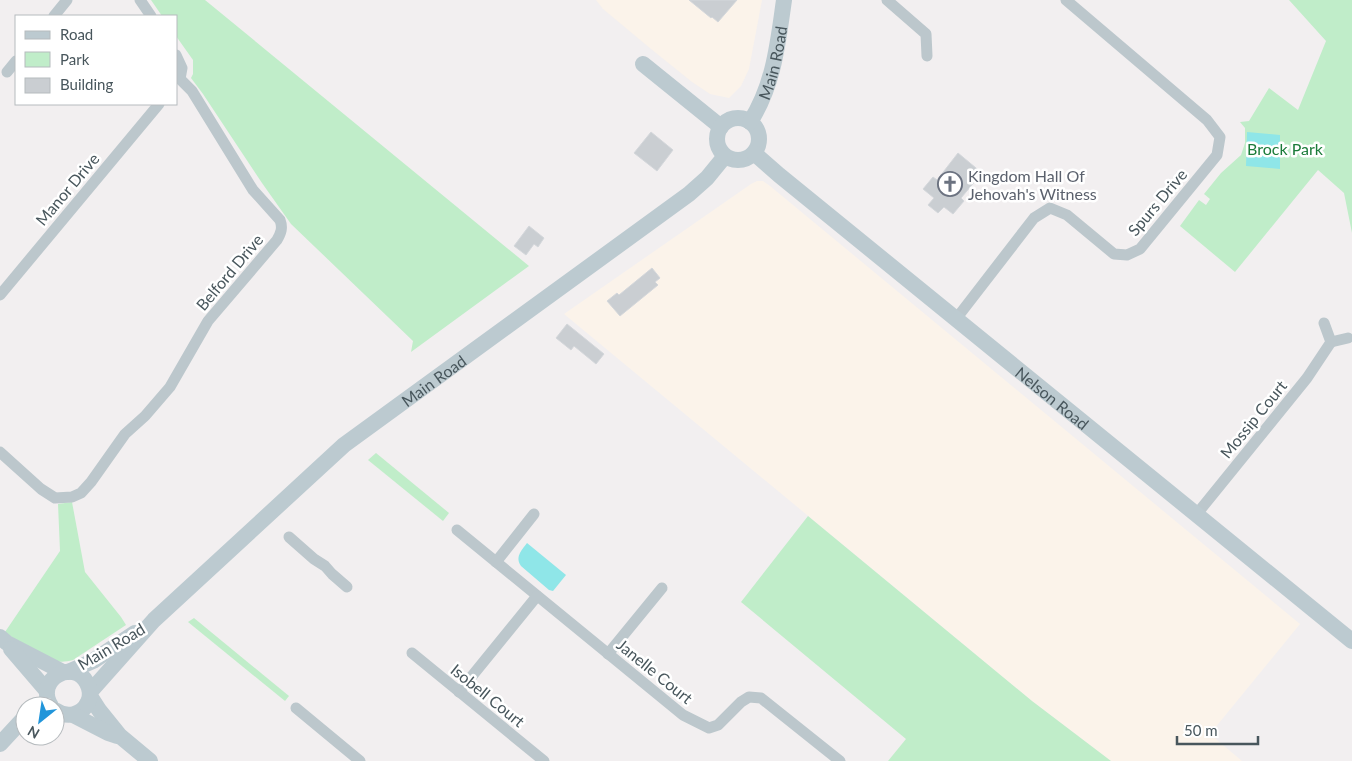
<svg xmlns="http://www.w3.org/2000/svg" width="1352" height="761" viewBox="0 0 1352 761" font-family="Lato,sans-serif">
  <rect width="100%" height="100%" fill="#f2eff0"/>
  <g fill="#fbf3ea">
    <path d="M596,0H762L749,69L741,86L729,98L710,94L692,82L651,49L603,9Z"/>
    <path d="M757,181H763L770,186L1300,624L1210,734L1242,761H1111L1032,701L564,314L751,184Z"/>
  </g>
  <g fill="#c0edc9">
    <path d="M151,0H205L529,266L411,352L413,341L291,224L262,183L203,94L191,78L193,74V60L176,36V16H162Z"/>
    <path d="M1289,0H1352V233L1344,193L1318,170L1235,272L1180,226L1199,200L1206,205L1210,199L1204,194L1221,173L1241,155L1245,143V128L1240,122L1249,121L1269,88L1298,110L1326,41Z"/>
    <path d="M376,453L449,513L443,521L368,460Z"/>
    <path d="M72,502L85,572L121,617L126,625L73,660C47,668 25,646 5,632L60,551L58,504Z"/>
    <path d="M808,516L1032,701L1111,761H888L906,739L741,602Z"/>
    <path d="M194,618L289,696L285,701L188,622Z"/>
  </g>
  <g fill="#8fe6e8">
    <path d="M1247,132L1280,135V169L1246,166Z"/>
    <path d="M527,543L566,575L553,591L549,590L521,566C515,557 521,551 527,543Z"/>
  </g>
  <g fill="#caced2" stroke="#d4d7db">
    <path d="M689,0H737L718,22L712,17L711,18Z"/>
    <path d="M651,132L673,150L657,171L634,153Z"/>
    <path d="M958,153L982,173L961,198L964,201L953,214L944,207L938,213L928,205L934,198L923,189L933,177L937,180Z"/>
    <path d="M529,226L544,238L538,247L534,244L526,255L514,246Z"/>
    <path d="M652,268L660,278L655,282L658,285L620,316L607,301L617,293L619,295Z"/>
    <path d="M567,324L604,354L596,364L574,346L571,350L556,338Z"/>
  </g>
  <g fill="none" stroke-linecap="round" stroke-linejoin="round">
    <g stroke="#bcc7cc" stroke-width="11">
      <path d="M140,0L151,16"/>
      <path d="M887,0L926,34L927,56"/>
      <path d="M54,16L67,0"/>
      <path d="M7,72L16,61"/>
      <path d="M0,295L159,104"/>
      <path d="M956,319L1034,218L1050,208L1067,215L1114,254L1127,255L1140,249L1217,155L1220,137L1207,120L1066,0"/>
      <path d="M1331,342L1348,338"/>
      <path d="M0,452L41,489L55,498L72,497L81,493L91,482L125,434L145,416L170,387L208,321L277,240C281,233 283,228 280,220L253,190L192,91L180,79L182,68L176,55"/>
      <path d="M1196,515L1307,378L1331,342L1324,323"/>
      <path d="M457,530L683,715L709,728L718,725L741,702L749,697L761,698L840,761"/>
      <path d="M289,537L314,559L325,566L332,574L347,587"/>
      <path d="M496,562L534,514"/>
      <path d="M412,653L544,761"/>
      <path d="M608,654L662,588"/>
      <path d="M459,692L537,596"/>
      <path d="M296,708L360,761"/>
    </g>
    <g stroke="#bccad0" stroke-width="16">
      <path d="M643,64L721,127"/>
      <circle cx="738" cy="139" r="21"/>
      <path id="s1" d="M750,122C774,85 778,42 784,0"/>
      <path id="s2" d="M754,153L779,175L1352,641"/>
      <path d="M0,637L7,643L63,672"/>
      <path d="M11,649L47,691"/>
      <path d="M68,672L93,661L135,633"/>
      <path id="s3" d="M90,692L154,620L344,445L689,194L707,178L725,156"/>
      <path d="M90,696L99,710L120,736L150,761"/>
      <path d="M51,706C34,679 74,658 87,683C90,689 91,696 88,702C82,716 66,718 55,710"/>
      <path d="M73,715L108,733L117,736"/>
      <path d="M0,744L25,717"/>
    </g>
  </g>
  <defs>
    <symbol id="church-ring" viewBox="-11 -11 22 22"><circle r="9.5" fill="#fff" stroke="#6b7280" stroke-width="1.5"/><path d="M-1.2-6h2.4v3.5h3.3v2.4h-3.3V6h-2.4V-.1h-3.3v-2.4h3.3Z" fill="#6b7280"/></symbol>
  </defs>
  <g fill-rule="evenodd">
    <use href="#church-ring" x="936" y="170" width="28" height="28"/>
  </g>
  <g text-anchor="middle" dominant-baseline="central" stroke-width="5" stroke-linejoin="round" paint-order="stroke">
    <g font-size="16" fill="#48565c" stroke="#fff">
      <text stroke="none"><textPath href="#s1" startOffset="64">Main Road</textPath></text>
      <text transform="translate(67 189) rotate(-50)">Manor Drive</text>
      <text transform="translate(1157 202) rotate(-50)">Spurs Drive</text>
      <text transform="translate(229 272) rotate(-50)">Belford Drive</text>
      <text stroke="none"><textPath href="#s3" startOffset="465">Main Road</textPath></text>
      <text stroke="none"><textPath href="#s2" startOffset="386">Nelson Road</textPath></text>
      <text transform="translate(1253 419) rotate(-51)">Mossip Court</text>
      <text transform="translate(111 646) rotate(-31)">Main Road</text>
      <text transform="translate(655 671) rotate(39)">Janelle Court</text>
      <text transform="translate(488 695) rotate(39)">Isobell Court</text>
    </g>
    <g font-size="16" fill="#1b7b39" stroke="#fff">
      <text x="1285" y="148">Brock Park</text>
    </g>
    <g font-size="16" fill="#5b616d" stroke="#fff" text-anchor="start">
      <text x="968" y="175">Kingdom Hall Of<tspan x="968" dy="18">Jehovah's Witness</tspan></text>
    </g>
  </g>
  <rect x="15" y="15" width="162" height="90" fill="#ffffff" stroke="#b6bbbe"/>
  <rect x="25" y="31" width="25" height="8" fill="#bccad0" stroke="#b6bbbe"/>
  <text x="60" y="40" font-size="15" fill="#48565c">Road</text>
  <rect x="25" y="52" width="25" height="15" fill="#c0edc9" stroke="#b6bbbe"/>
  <text x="60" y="65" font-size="15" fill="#48565c">Park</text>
  <rect x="25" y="78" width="25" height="15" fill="#caced2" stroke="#b6bbbe"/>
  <text x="60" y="90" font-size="15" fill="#48565c">Building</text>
  <g transform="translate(40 721) rotate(210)"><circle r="24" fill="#ffffff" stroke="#b6bbbe"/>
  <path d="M0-4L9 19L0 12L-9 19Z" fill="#2195da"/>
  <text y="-8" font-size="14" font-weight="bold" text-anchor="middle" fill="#48565c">N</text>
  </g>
  <path d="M1177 736v8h81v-8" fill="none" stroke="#48565c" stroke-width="2.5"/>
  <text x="1184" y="736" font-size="15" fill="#48565c" stroke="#ffffff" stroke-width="4" paint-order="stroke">50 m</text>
</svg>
